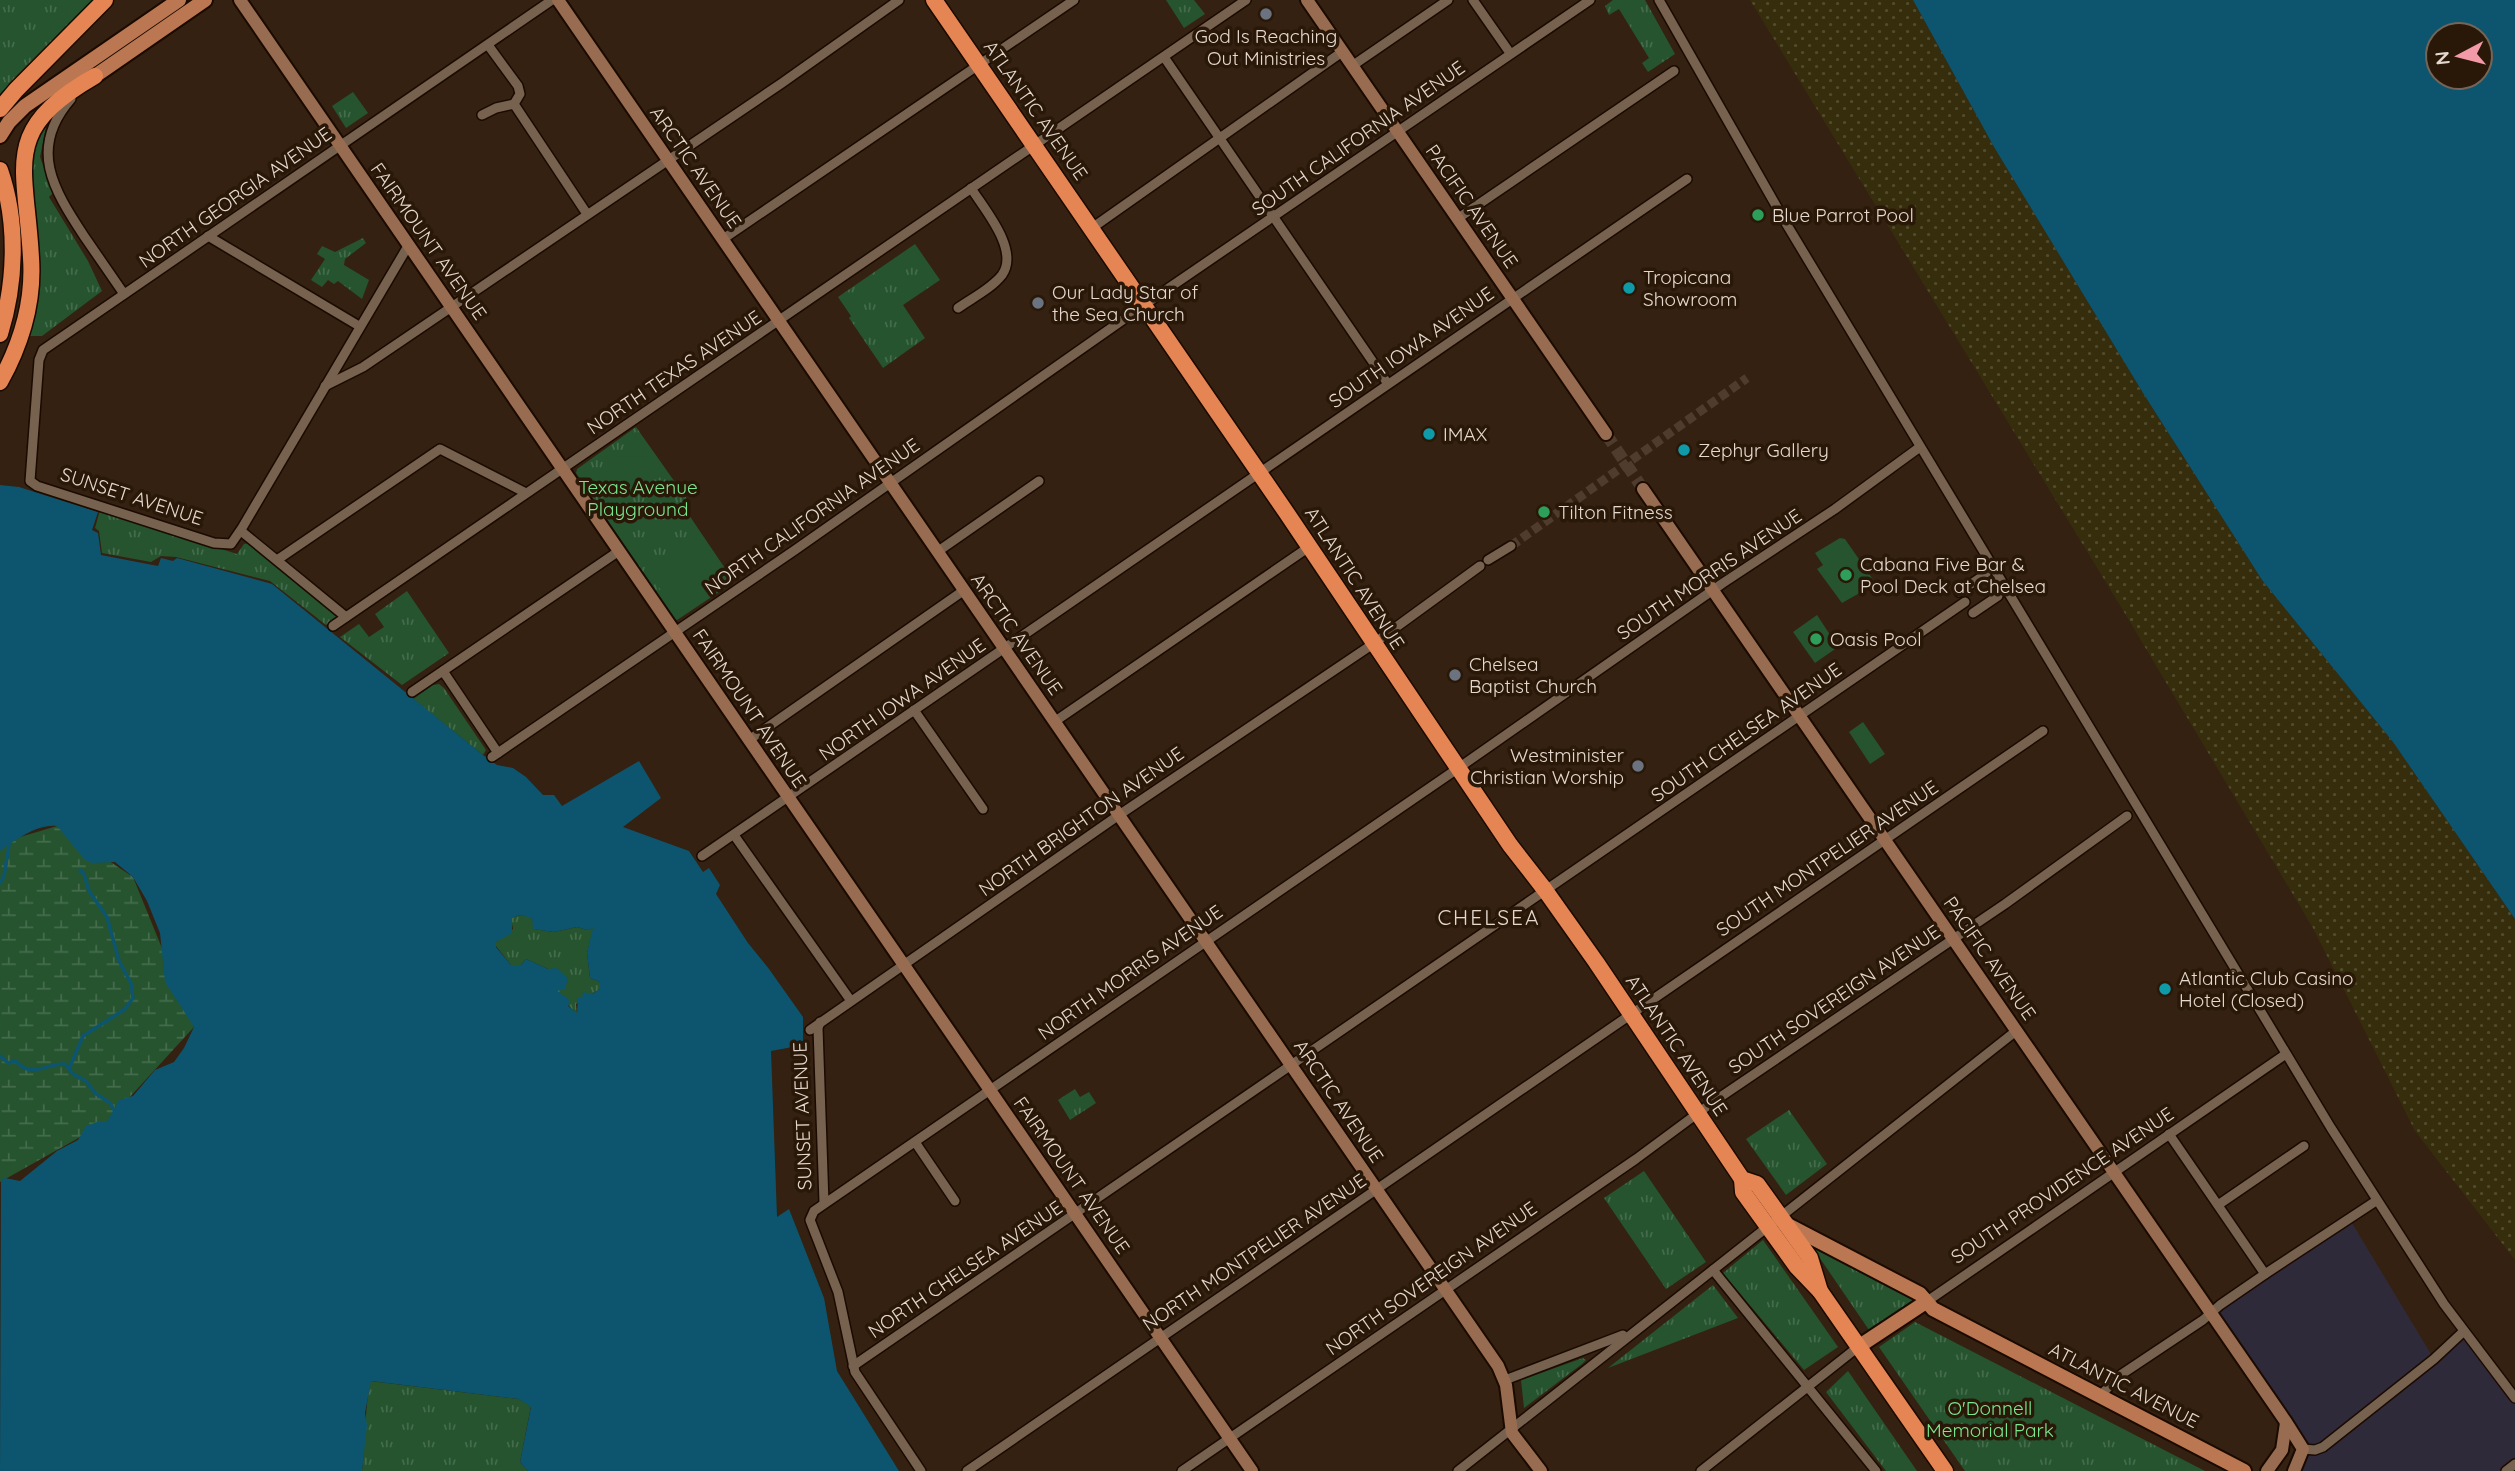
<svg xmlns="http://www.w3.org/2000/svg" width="2515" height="1471" viewBox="0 0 2515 1471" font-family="Quicksand,sans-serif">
  <defs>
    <pattern id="grass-tufts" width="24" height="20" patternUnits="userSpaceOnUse" patternTransform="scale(1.75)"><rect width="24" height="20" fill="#25542f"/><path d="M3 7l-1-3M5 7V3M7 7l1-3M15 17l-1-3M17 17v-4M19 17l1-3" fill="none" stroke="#446c4c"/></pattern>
    <pattern id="wetland-marsh" width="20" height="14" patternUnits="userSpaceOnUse" patternTransform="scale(1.75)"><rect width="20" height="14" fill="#25542f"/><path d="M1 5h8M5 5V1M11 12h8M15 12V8" fill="none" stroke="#446c4c"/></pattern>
    <pattern id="sand-dots" width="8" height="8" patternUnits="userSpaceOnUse" patternTransform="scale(1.75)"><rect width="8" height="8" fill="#352d0c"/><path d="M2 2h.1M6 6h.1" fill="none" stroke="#524b2e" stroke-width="1.8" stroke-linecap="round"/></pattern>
  </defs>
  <rect width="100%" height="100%" fill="#342111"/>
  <path fill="#2f2a3a" d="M2349,1218L2434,1359L2464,1331L2515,1398V1471H2294L2302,1456L2211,1314Z"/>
  <g fill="url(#grass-tufts)">
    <path d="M0,0H96L50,43L0,94Z"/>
    <path d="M1166,0H1194L1205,14L1184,28Z"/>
    <path d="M1613,0H1645L1675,54L1648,72L1642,63L1649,58L1619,9L1609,15L1605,6Z"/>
    <path d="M353,92L368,113L346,128L332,106Z"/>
    <path d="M47,122L40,157L53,193L49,197L88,261L102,291L42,336H30L38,291L26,166L31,144Z"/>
    <path d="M363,238L366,243L345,259L344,265L369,280L362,299L338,281L334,284L328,280L322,287L311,280L325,259L317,254L322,246L335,252Z"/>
    <path d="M915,244L940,280L903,305L925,338L883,368L849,318L851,316L838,297Z"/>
    <path d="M636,427L689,502L683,506L734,582L677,620L673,618L576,473L577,469Z"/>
    <path d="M100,510L237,554L244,544L249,543L333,610L337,616L326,625L270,581L176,557L161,556L151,562L102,553L99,531L95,528Z"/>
    <path d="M407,591L449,653L402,685L340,637L359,624L369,637L384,627L375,614Z"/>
    <path d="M439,684L444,688L486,750L483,755L413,699L433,685Z"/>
    <path d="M520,915L532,917L534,929L554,932L577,927L587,930L594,927L587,953L590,978L600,982V989L576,1004L577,1014L554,991L555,969H548L526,959L521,965H511L496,946V942L513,929L511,918Z"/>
    <path d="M1075,1089L1080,1097L1089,1092L1096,1103L1070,1120L1058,1100Z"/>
    <path d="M1789,1110L1827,1164L1786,1195L1746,1139Z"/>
    <path d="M1644,1171L1706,1262L1666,1289L1604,1198Z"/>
    <path d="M1763,1240L1838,1347L1804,1370L1723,1273Z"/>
    <path d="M1817,1250L1913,1300L1869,1330L1815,1251Z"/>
    <path d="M1713,1285L1738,1318L1608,1368Z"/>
    <path d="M1915,1322L2205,1471H1965L1879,1347Z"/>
    <path d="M1583,1358L1586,1360L1582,1364L1524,1408L1521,1380Z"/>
    <path d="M1848,1371L1917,1471H1886L1826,1392Z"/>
    <path d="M370,1381L519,1399L531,1406L520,1462L528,1471H362C365,1440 365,1411 370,1381Z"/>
  </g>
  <path fill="url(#wetland-marsh)" d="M57,826L133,877L194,1027L107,1122L0,1182V843Z"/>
  <path fill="url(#sand-dots)" d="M1750,0H1913L1994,147L2143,393L2262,580L2393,742L2515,919V1260L2415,1131L2313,928L2121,607Z"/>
  <g fill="#25542f">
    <path d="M654,456V482L612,480V457Z"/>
    <path d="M702,535L731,577L677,614L648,571Z"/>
    <path d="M1840,538L1845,539L1874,581L1872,586L1842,603L1817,569L1823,565L1815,553Z"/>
    <path d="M1817,615L1838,647L1815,663L1793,632Z"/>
    <path d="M1863,722L1885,754L1870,764L1849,732Z"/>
  </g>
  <g fill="#0d556e" fill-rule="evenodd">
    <path d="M1913,0H2515V919L2393,742L2262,580L2143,393L1994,147ZM2438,35H2480V77H2438Z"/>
    <path d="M0,485L19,487L98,512L92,530L98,533L101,555L158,566L161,558L173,561L177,558L272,584L483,755L497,765L513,768L526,777L543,795H554L562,806L639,761L661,798L623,827L689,851L703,872L709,868L720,885L716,894L748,943L769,969L803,1017V1045L771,1051L777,1217L789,1209L824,1298L837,1371L899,1471H528L520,1462L531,1407L519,1399L371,1381L365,1413L367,1425L362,1471H0L1,1180L5,1178L20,1181L57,1151L78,1140L86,1126L97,1122H107L119,1100L133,1096L155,1070L174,1062L184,1048L194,1027L165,982L160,933L147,901L133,877L115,862L92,863L85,860L57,826C36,824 16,840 0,851ZM520,915L532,918L533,929L554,932L577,927L587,930L593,928L587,953L590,978L600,982V989L592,994L583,992L582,998L578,997L577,1013L568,1006L570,1000L557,991L565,989L568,978L557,968L548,969L526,959L521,965H511L496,947V942L512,933V918Z"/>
  </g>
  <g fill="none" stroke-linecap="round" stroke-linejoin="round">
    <g stroke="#0d556e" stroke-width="3.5">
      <path d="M0,883L4,876L9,845"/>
      <path d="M0,1056L8,1063L16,1061C32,1080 48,1062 65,1064L73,1074L86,1081L95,1093L110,1103L114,1110"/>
      <path d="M69,1069L83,1036L125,1009L133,998L131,983L119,961L107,917L89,891L84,874L80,870"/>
    </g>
    <path stroke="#4f3c2d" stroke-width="9" stroke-dasharray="9 4.5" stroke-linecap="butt" d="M1511,546L1747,378"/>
    <path stroke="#4f3c2d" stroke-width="12" stroke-dasharray="12 6" stroke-linecap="butt" d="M1606,434L1643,489"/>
    <defs>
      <g id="street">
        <path d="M1473,0L1510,53"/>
        <path d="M1659,0L1787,225L2331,1128L2444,1304L2515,1398"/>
        <path d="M1164,57L1388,384"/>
        <path d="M1352,66L1448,0"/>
        <path d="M71,99C28,148 53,189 84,236C97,255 111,275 124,294"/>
        <path d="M514,104L587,214"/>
        <path d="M482,115L496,108L514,104L520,94L518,86L488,45"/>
        <path d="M1457,219L1674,71"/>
        <path d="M1092,228L1342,52"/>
        <path d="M208,236L359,326"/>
        <path d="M723,239L1074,0"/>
        <path d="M408,246L242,528L231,544L214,543L37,486L30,481L39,360L43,350L552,0"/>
        <path d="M958,308C972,298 991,289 1002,275C1020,250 984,209 971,188"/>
        <path d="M325,386L363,367L782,83L899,0"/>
        <path d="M241,531L346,617"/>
        <path d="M937,552L1039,481"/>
        <path d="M277,560L440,449L526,493"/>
        <path d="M1488,560L1511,546"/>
        <path d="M1959,592L1986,574"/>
        <path d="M1973,613L1998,596"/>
        <path d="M333,626L1246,0"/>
        <path d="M443,671L498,753"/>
        <path d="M412,692L619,551"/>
        <path d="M914,710L983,809"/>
        <path d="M1054,722L1309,547"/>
        <path d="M749,740L963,591"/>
        <path d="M492,757L795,550L1144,305L1590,0"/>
        <path d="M734,835L851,1001"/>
        <path d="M702,856L1687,179"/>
        <path d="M820,1022L818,1028L824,1203"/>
        <path d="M810,1030L1119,815L1373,644L1480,566"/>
        <path d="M2169,1134L2265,1274"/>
        <path d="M915,1142L955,1201"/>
        <path d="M2218,1205L2304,1146"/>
        <path d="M1713,1270L1876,1471"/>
        <path d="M1926,1302L2286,1054"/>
        <path d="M853,1366L1965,602"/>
        <path d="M1505,1380L1623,1335"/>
        <path d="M2100,1396L2119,1376L2203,1320L2220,1305L2265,1274L2376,1201"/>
        <path d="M2303,1449L2315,1450L2323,1447L2434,1359L2464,1331"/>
        <path d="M921,1471L855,1372L838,1292L810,1220L814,1211L1457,769L1723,583L1835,509L1920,447"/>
        <path d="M967,1471L2043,731"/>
        <path d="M1182,1471L1636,1159L1713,1102L2005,904L2127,816"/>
        <path d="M1458,1471L2016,1031"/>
        <path d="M1701,1471L1858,1347"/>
        <path d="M2506,1471L2515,1464"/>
      </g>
      <g id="secondary">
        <path d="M240,0L1252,1471"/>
        <path d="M558,0L1498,1366L1506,1385L1512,1433L1541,1471"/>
        <path d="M1307,0L1606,434"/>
        <path d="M1643,489L2286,1422L2303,1449L2294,1471"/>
        <path d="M2267,1471L2282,1450L2286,1423"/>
      </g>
      <g id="primary">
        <path d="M95,76L205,0"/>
        <path d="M0,136L9,122L25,106L179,0"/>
        <path d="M1784,1223L1920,1294L1933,1309L2244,1471"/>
        <path d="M1858,1347L1926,1302"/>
      </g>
      <g id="highway">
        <path d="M934,0L1286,512L1510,845L1545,890L1596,962L1738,1173L1742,1179L1757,1184L1810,1258L1820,1291"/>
        <path d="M0,109L16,90L105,0"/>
        <path d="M0,170C18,222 16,282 0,334"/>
        <path d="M0,382C21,344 34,301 31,258C26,163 0,131 95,76"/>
        <path d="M1742,1179L1743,1192L1797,1267L1820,1291L1945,1471"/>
      </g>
    </defs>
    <use href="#street" stroke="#1b0a00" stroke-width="12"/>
    <use href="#secondary" stroke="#1b0a00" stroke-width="16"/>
    <use href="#primary" stroke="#1b0a00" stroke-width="18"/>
    <use href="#highway" stroke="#1b0a00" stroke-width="19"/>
    <use href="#street" stroke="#77614f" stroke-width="9"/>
    <use href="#secondary" stroke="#986c50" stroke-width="12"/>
    <use href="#primary" stroke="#ba7752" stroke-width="14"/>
    <use href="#highway" stroke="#e68554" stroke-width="16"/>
  </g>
  <g fill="#6b7280" stroke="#291808" stroke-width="2.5">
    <circle cx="1266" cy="14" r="7"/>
    <circle cx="1038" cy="303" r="7"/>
    <circle cx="1455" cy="675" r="7"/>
    <circle cx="1638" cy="766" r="7"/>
  </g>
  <g fill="#2e9e5b" stroke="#291808" stroke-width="2.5">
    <circle cx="1758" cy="215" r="7"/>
    <circle cx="1544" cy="512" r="7"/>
    <circle cx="1846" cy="575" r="7"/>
    <circle cx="1816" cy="639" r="7"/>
  </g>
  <g fill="#0f9aa8" stroke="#291808" stroke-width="2.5">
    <circle cx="1629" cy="288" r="7"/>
    <circle cx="1429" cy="434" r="7"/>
    <circle cx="1684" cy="450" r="7"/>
    <circle cx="2165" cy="989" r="7"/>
  </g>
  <g text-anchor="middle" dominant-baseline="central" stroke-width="7" stroke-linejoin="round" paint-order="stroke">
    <g font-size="19" fill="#e5d8ce" stroke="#291808" text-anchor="start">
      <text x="1266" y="36" text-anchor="middle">God Is Reaching<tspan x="1266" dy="22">Out Ministries</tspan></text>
      <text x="1772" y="215">Blue Parrot Pool</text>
      <text x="1643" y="277">Tropicana<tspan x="1643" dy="22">Showroom</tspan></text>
      <text x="1052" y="292">Our Lady Star of<tspan x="1052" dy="22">the Sea Church</tspan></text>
      <text x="1443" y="434">IMAX</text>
      <text x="1698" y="450">Zephyr Gallery</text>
      <text x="1558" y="512">Tilton Fitness</text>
      <text x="1860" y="564">Cabana Five Bar &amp;<tspan x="1860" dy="22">Pool Deck at Chelsea</tspan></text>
      <text x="1830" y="639">Oasis Pool</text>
      <text x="1469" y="664">Chelsea<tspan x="1469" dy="22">Baptist Church</tspan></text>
      <text x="1624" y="755" text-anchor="end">Westminister<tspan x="1624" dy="22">Christian Worship</tspan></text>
      <text x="2179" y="978">Atlantic Club Casino<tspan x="2179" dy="22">Hotel (Closed)</tspan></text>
    </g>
    <g font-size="19" fill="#e5d8ce" stroke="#291808">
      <text transform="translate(1036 110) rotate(55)">ATLANTIC AVENUE</text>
      <text transform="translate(1358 138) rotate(-35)">SOUTH CALIFORNIA AVENUE</text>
      <text transform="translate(696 167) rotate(55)">ARCTIC AVENUE</text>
      <text transform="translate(235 197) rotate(-35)">NORTH GEORGIA AVENUE</text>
      <text transform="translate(1472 206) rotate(55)">PACIFIC AVENUE</text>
      <text transform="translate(429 241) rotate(55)">FAIRMOUNT AVENUE</text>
      <text transform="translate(1411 347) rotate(-35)">SOUTH IOWA AVENUE</text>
      <text transform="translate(674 372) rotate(-34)">NORTH TEXAS AVENUE</text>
      <text transform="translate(132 496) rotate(18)">SUNSET AVENUE</text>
      <text transform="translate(812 516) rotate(-35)">NORTH CALIFORNIA AVENUE</text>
      <text transform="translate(1709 574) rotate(-34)">SOUTH MORRIS AVENUE</text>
      <text transform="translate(1355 578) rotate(57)">ATLANTIC AVENUE</text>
      <text transform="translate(1017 634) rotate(55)">ARCTIC AVENUE</text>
      <text transform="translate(902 699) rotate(-35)">NORTH IOWA AVENUE</text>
      <text transform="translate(750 708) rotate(56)">FAIRMOUNT AVENUE</text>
      <text transform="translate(1746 732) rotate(-35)">SOUTH CHELSEA AVENUE</text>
      <text transform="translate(1081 821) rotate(-35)">NORTH BRIGHTON AVENUE</text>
      <text transform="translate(1827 858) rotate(-34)">SOUTH MONTPELIER AVENUE</text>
      <text transform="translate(1990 958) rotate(55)">PACIFIC AVENUE</text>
      <text transform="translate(1130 972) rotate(-35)">NORTH MORRIS AVENUE</text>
      <text transform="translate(1834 999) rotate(-34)">SOUTH SOVEREIGN AVENUE</text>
      <text transform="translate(1677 1045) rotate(56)">ATLANTIC AVENUE</text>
      <text transform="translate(1339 1101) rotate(56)">ARCTIC AVENUE</text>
      <text transform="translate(802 1116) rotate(-92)">SUNSET AVENUE</text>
      <text transform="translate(1072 1175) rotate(55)">FAIRMOUNT AVENUE</text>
      <text transform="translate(2062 1185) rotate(-34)">SOUTH PROVIDENCE AVENUE</text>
      <text transform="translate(1254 1252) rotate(-34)">NORTH MONTPELIER AVENUE</text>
      <text transform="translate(965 1269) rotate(-34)">NORTH CHELSEA AVENUE</text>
      <text transform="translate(1431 1278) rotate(-35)">NORTH SOVEREIGN AVENUE</text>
      <text transform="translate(2124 1385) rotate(27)">ATLANTIC AVENUE</text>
    </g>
    <g font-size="19" fill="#7ae68f" stroke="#291808">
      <text x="638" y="487">Texas Avenue<tspan x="638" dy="22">Playground</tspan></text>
      <text x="1990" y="1408">O'Donnell<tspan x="1990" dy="22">Memorial Park</tspan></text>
    </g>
    <g font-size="21" letter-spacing="2" fill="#e5d8ce" stroke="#291808">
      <text x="1489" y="917">CHELSEA</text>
    </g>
  </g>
  <g transform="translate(2459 56) rotate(263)"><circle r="33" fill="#291808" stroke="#746557" stroke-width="2"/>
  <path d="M0-5L12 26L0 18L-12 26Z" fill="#f39aa9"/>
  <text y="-10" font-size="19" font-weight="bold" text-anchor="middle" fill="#e5d8ce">N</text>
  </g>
</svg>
